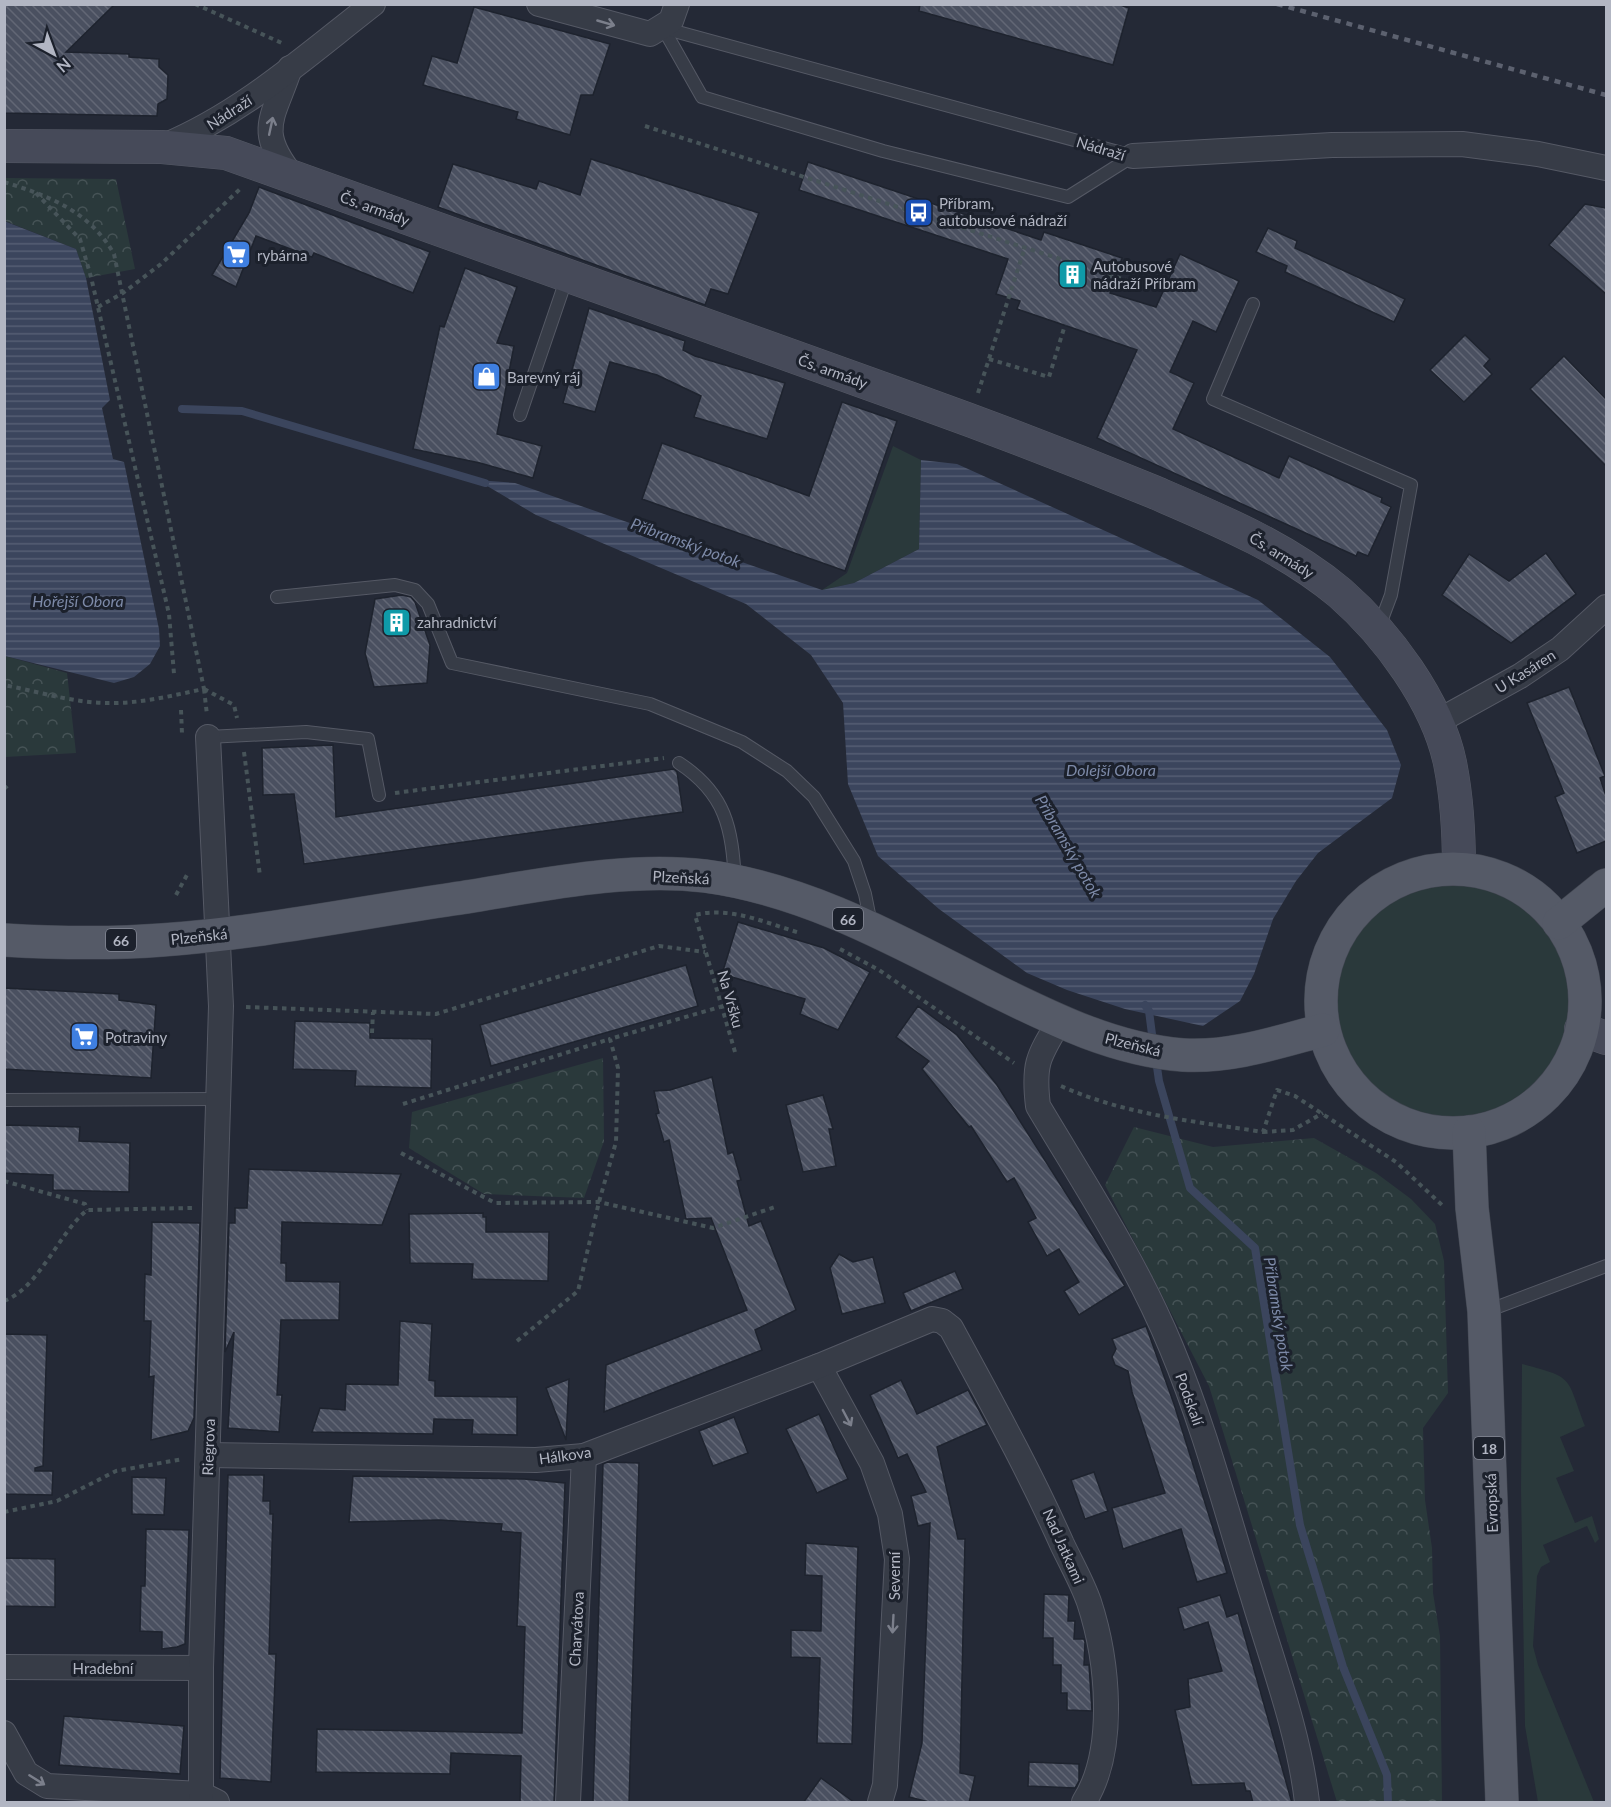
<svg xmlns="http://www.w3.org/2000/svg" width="1611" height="1807" viewBox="0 0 1611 1807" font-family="Lato,sans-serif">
  <defs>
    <pattern id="forest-crowns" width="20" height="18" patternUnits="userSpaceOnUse" patternTransform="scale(1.5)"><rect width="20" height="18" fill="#2a393b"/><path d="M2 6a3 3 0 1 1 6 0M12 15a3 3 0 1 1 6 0" fill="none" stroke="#465356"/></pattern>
    <pattern id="water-rules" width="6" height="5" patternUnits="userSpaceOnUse" patternTransform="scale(1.5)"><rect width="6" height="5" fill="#3b455d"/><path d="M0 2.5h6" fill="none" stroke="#555e73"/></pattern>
    <pattern id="building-back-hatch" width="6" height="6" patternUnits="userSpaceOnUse" patternTransform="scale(1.5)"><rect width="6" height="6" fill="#4a5060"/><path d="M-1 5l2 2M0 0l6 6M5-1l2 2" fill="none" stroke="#626775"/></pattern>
  </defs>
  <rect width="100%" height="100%" fill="#242936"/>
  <g fill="#2a393b">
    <path d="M893,446L921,460L919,549L854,583L822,590L847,573Z"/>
    <circle cx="1452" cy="1001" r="119"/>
    <path d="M1522,1364C1575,1378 1566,1376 1585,1426L1560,1437L1574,1471L1556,1478L1575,1523L1592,1516L1599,1539L1595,1543L1587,1526L1543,1545L1550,1562L1541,1567L1537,1576L1533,1646L1538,1665L1594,1802H1538L1525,1726L1521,1490Z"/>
  </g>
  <g fill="url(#forest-crowns)">
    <path d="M4,178L116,179L135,269L86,278L76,249L5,221Z"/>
    <path d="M5,656L67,673L76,753L5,757Z"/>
    <path d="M603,1058L604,1141L584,1198L484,1194L409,1148L412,1112Z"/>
    <path d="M1134,1127L1213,1147L1314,1138L1376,1173L1411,1199L1435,1224L1444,1261L1448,1393L1423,1428L1425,1500L1432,1548L1433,1593L1440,1636L1442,1802H1337L1209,1386L1105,1185Z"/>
  </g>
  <g fill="url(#water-rules)">
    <path d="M4,221L76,249L86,278L110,400L102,408L113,459L124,462L159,629L160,646L150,664L134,677L114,683L5,656Z"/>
    <path d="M921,460L957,464L1258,600L1330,657L1387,730L1401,765L1392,798L1318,853L1296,881L1273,919L1254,974L1240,1001L1203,1026L1125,1009L1067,990L1027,973L939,909L878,856L848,784L843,703L811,655L746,604L536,515L477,480L515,483L822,590L854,583L919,549Z"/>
  </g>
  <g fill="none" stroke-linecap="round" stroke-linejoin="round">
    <g stroke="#3b455d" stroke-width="8">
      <path d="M182,409L242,411L485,483"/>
      <path d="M1145,1005L1149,1011L1153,1042"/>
      <path d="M1156,1060L1159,1081L1190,1188L1255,1248L1300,1525L1343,1667L1387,1775L1388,1802"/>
    </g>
  </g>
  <g fill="url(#building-back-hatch)" stroke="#1e232e" stroke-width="1.5">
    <path d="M4,4H115L66,52L129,54V57L159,59V67L168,75L167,99L158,104L157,116L4,113Z"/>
    <path d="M920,4H1117L1129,8L1113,65L919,11Z"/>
    <path d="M474,7L610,44L593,95H581L570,135L516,119L518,112L423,85L432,56L457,63Z"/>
    <path d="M591,159L759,213L728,294L711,289L705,305L438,207L453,164L536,189L539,181L580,195Z"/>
    <path d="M808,162L1041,240L1044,232L1122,258L1110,293L1156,307L1180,254L1239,281L1216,332L1193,321L1170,372L1194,383L1173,429L1279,478L1289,456L1382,498L1381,502L1391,507L1368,556L1358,552L1356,556L1097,438L1137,350L1017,309L1020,301L996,294L1008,259L799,190Z"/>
    <path d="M259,187L430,252L413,293L314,253L312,257L256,236L236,287L212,275L249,213Z"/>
    <path d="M1585,204L1606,208V294L1549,245Z"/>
    <path d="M1268,228L1297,241L1295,248L1405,299L1394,322L1285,272L1287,266L1256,252Z"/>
    <path d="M465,268L517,287L497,343L514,346L497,434L542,446L533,478L480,463L413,449L440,326L444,327Z"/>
    <path d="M589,308L685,341L683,350L695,356L785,383L767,439L694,417L701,396L657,375L610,362L595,412L563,403Z"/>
    <path d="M1465,335L1490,359L1484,366L1492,374L1464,402L1430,370Z"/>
    <path d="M1564,356L1606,399V466L1530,389Z"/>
    <path d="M842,402L897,421L845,571L642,499L662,443L809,496Z"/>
    <path d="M1546,553L1576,594L1511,643L1442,595L1469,554L1509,581Z"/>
    <path d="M402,595L411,597L415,602L430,645L427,683L374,687L365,653L375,599Z"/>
    <path d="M1569,687L1605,776L1600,778L1606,796V841L1577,853L1555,797L1564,793L1527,703Z"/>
    <path d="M333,745L336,817L674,769L677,772L683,812L304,864L294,794L263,795L262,748Z"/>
    <path d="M738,922L824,948L870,972L838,1030L800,1014L805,999L722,974Z"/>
    <path d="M686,965L698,1006L491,1066L480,1025Z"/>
    <path d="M4,988L119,994V1000L156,1005L151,1078L4,1069Z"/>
    <path d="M918,1006L957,1035L997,1085L1125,1286L1079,1315L1064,1291L1079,1282L1059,1249L1047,1256L1028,1222L1036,1218L1014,1178L1007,1182L971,1126L969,1127L922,1069L929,1061L896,1037Z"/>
    <path d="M295,1021L370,1023V1038L432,1039L431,1088L355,1086L356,1071L293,1069Z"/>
    <path d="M712,1077L728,1154L733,1152L741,1180L737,1181L749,1226L761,1221L796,1310L755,1330L762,1350L604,1412L606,1365L747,1310L711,1218L686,1219L669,1140L664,1142L656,1114L659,1113L654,1091L670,1090Z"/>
    <path d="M823,1095L833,1129H829L836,1166L803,1172L786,1105Z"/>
    <path d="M4,1125L80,1127L79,1141L130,1143L129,1192L53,1190V1175L4,1173Z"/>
    <path d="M249,1169L401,1174L382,1225L282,1222L281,1263H286V1281L340,1282L339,1320H281L277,1395H282L279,1432L228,1428L234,1332L225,1352L229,1223H235V1208H247Z"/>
    <path d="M483,1213V1217H486V1232H549L548,1281L472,1279L473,1264L410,1263L409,1214Z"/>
    <path d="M152,1222L200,1223L194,1418L188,1431L151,1440L154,1376L149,1377L151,1321H144L145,1274L151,1275Z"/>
    <path d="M839,1254L853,1262L873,1257L885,1303L842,1314L830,1268Z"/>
    <path d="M955,1271L963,1289L911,1311L903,1293Z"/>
    <path d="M400,1321L432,1324L429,1380L435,1381V1396L517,1397V1435L472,1434L473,1420L434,1419L433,1434L312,1432L320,1408L345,1410L346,1384L398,1385Z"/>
    <path d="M1146,1326L1174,1404L1227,1573L1197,1582L1181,1529L1123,1549L1112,1508L1165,1493L1132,1392L1128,1371L1115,1365L1112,1357L1116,1349L1112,1339Z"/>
    <path d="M4,1334L47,1335L43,1466L35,1468V1471H53L52,1495L4,1494Z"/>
    <path d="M569,1379L566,1440L546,1388Z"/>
    <path d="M901,1380L917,1414L968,1390L987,1425L937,1447L958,1539H965L960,1773L975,1776L969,1803H933L909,1797L922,1743L930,1523L918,1526L911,1496L926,1492L907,1454L898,1458L870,1395Z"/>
    <path d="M819,1414L848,1479L817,1493L786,1429Z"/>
    <path d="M734,1417L748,1453L713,1466L699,1431Z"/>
    <path d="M607,1462L639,1463L629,1803H593L603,1464Z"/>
    <path d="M1094,1472L1108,1511L1085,1519L1071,1480Z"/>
    <path d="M228,1475H264L263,1501H270V1514H273L269,1654H276L271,1782L220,1778Z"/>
    <path d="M353,1476L524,1479L565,1483L554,1803H520L521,1756L451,1753L450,1774L316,1772L317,1729L522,1733L525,1627L517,1626L521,1533L501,1531L502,1524L440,1520L349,1522Z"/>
    <path d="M132,1477L166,1478L164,1515L132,1514Z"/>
    <path d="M146,1529L189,1530L185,1644L177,1647L162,1649V1632L140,1631L141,1586H145Z"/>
    <path d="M806,1543L858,1547L852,1744L817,1743L820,1658L791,1657V1630L821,1631L822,1576L805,1575Z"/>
    <path d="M4,1558L55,1559V1607L4,1606Z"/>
    <path d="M1044,1594L1069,1595L1068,1621H1075L1074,1639H1084L1085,1642L1084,1665H1089L1092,1711L1067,1710V1693H1061V1665H1053V1638H1043Z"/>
    <path d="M1220,1595L1227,1617L1238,1613L1292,1803H1253L1250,1791H1246L1244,1783L1192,1785L1175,1710L1190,1707L1188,1679L1222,1671L1208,1622L1184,1630L1178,1608Z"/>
    <path d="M64,1716L184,1726L180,1774L59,1765Z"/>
    <path d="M1029,1762L1079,1764V1781L1075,1788L1028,1786Z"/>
    <path d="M821,1778L855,1803H803Z"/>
  </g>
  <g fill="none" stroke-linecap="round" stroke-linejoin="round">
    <defs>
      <g id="lane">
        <path d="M663,28L702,97L883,151L1068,197L1133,156"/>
        <path d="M663,28L1133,156"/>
        <path d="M1253,304L1213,399L1411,485L1391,595L1379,627"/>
        <path d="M520,415L567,277"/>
        <path d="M277,597L395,585L415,590L428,604L452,663L650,704L742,742L787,771L814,797L854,861L865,894L871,924"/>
        <path d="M208,737L306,732L368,739L379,795"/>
        <path d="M679,763C726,794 732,828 735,881"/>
        <path d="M4,1100L219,1099"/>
        <path d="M1487,1311L1606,1266"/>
      </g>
      <g id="street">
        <path d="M539,4L650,34L671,21L677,4"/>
        <path d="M290,68C273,119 255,130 293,177"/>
        <path d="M164,146C243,113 306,56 373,4"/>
        <path d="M1133,156L1332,145L1462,144L1538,154L1606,168"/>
        <path d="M1435,723L1520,676L1560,649L1606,607"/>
        <path d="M1059,1022C1038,1057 1033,1064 1038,1106C1085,1185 1136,1262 1171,1347C1205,1428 1227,1514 1253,1597C1273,1664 1299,1733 1307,1802"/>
        <path d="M819,1366L872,1463L890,1514L897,1559L885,1785L880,1802"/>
        <path d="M208,1455L536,1460L584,1456L819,1366L932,1319L942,1321L951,1328C990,1400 1029,1470 1062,1544C1071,1563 1082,1582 1089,1602C1108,1660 1117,1750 1084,1802"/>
        <path d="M4,1667L201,1668"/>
        <path d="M4,1733L26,1773L47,1786L201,1794L217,1802"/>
        <path d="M201,1794V1668L221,1006L208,737"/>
        <path d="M568,1802L584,1456"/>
      </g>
      <g id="secondary">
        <path d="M4,146L162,147L226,153C457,237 689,318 920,402C998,430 1076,460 1154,492C1219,520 1285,547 1340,593C1387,634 1437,701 1450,763C1457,798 1459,834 1459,869"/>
        <path d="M1581,1029L1606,1038"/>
      </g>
      <g id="primary">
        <circle cx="1453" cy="1001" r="132"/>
        <path d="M1559,923L1606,885"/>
        <path d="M4,940C56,943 110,944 162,940C259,933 357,913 453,899C533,887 624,866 705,876C810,890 903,944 996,991C1055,1020 1116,1050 1183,1055C1230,1058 1278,1042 1323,1030"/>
        <path d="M1469,1132L1472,1208L1484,1311L1502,1802"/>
      </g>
    </defs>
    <use href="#lane" stroke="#555965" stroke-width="14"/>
    <use href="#street" stroke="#555965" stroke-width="26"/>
    <use href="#secondary" stroke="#555965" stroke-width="34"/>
    <use href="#primary" stroke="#404550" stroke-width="34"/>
    <g stroke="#475459" stroke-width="4" stroke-dasharray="4.5 4.5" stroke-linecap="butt">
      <path d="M195,4L284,44"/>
      <path d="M645,126L1129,281"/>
      <path d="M4,182C50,196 90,212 114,254L204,689C174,695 144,703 113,703C77,704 40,692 4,685"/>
      <path d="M36,193L80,239L91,277L169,614L174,674"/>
      <path d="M98,307L123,293L161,264L240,189"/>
      <path d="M989,359L1049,377L1065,325"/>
      <path d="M978,393L1025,247"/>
      <path d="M204,689L234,705L237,718"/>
      <path d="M204,689L207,715"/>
      <path d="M181,710L182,734"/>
      <path d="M244,752L260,876"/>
      <path d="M4,789L8,785"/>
      <path d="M395,793L664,758"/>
      <path d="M176,895L188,873"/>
      <path d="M840,949L879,970L1014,1063"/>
      <path d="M246,1007L436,1014L659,946L705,952"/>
      <path d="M372,1033L373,1012"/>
      <path d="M735,1052L695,915C730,906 766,923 800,933"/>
      <path d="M1061,1086C1126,1115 1193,1121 1263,1132L1277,1090L1295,1096L1396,1162L1443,1206"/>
      <path d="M403,1104L610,1039"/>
      <path d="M1263,1132L1293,1130L1323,1113"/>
      <path d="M401,1153L495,1203L599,1202L713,1228L775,1207"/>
      <path d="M4,1181L85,1204L87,1210"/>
      <path d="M4,1301C39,1288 58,1234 87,1210L192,1208"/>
      <path d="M517,1341L578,1291L599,1202L616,1142L618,1068L610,1039L720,1007"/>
      <path d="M4,1512L57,1501L116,1471L183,1459"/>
    </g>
    <use href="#lane" stroke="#373c47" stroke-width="12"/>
    <use href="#street" stroke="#373c47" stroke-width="24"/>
    <use href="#secondary" stroke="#464a59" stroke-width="33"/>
    <use href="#primary" stroke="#555a67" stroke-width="33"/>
    <path stroke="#5c616f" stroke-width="4.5" stroke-dasharray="6 6" stroke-linecap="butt" d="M1277,4L1606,95"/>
  </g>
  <defs><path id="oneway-shaft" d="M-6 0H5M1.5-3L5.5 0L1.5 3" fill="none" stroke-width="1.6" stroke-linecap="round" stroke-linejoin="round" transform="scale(1.5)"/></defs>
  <g stroke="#7b7f8b">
    <use href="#oneway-shaft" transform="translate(606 23) rotate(16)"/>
    <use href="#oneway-shaft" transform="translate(271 126) rotate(-78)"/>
    <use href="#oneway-shaft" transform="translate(847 1418) rotate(62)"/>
    <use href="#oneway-shaft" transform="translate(893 1624) rotate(93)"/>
    <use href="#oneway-shaft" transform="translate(37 1780) rotate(32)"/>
  </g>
  <defs>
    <symbol id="bus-square" viewBox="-11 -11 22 22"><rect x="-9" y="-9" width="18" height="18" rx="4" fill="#1a4fb4" stroke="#1c212c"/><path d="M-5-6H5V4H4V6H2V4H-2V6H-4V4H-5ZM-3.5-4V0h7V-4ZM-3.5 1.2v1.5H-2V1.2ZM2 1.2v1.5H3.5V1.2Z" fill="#fff"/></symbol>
    <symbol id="supermarket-square" viewBox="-11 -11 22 22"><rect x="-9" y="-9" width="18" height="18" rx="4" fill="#3f7fe0" stroke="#1c212c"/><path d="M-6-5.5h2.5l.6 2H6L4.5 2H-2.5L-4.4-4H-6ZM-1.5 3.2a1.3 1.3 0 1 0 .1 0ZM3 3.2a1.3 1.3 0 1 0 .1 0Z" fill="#fff"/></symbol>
    <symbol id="building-square" viewBox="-11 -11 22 22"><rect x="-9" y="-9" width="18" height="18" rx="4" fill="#0f9aa8" stroke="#1c212c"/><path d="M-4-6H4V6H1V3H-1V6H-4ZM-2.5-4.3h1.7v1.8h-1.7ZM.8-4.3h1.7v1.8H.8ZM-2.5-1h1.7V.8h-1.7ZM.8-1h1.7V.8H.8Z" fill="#fff"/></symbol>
    <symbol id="shop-square" viewBox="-11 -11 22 22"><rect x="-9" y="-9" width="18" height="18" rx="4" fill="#3f7fe0" stroke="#1c212c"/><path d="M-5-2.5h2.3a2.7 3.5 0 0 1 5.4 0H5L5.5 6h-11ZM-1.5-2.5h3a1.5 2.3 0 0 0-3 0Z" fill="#fff"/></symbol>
  </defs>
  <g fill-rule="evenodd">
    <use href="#bus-square" x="902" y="196" width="33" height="33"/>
    <use href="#supermarket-square" x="220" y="238" width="33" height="33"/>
    <use href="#building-square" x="1056" y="258" width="33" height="33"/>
    <use href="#shop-square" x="470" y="360" width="33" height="33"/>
    <use href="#building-square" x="380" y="606" width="33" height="33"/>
    <use href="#supermarket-square" x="68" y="1020" width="33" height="33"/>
  </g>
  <g text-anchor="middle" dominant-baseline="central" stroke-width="6" stroke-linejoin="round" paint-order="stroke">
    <g fill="#1c212c" stroke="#858996" stroke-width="1.5">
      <rect x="833" y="908" width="30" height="22" rx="4.5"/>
      <rect x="106" y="929" width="30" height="22" rx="4.5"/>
      <rect x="1474" y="1437" width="30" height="22" rx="4.5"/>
    </g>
    <g font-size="14" font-weight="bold" fill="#b2b6c3">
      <text x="848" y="919">66</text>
      <text x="121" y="940">66</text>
      <text x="1489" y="1448">18</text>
    </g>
    <g font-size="15" fill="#b2b6c3" stroke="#1c212c">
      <text transform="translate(229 112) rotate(-33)">Nádraží</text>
      <text transform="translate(1101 148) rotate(17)">Nádraží</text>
      <text transform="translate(375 208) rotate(20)">Čs. armády</text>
      <text transform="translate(833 371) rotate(20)">Čs. armády</text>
      <text transform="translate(1282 555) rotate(32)">Čs. armády</text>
      <text transform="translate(1525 671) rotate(-32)">U Kasáren</text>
      <text transform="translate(681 877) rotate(3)">Plzeňská</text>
      <text transform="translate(199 936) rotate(-6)">Plzeňská</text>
      <text transform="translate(731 999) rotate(74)">Na Vršku</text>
      <text transform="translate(1133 1044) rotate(14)">Plzeňská</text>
      <text transform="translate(1190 1399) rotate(70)">Podskalí</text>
      <text transform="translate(208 1447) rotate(-88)">Riegrova</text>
      <text transform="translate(565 1455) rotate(-8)">Hálkova</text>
      <text transform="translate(1491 1503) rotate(-92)">Evropská</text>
      <text transform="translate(1064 1546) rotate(66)">Nad Jatkami</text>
      <text transform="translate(894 1576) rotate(-90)">Severní</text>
      <text transform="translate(576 1629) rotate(-87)">Charvátova</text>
      <text x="103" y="1668">Hradební</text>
    </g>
    <g font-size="15" fill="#b2b6c3" stroke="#1c212c" text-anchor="start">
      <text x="939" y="203">Příbram,<tspan x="939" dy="17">autobusové nádraží</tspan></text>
      <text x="257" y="255">rybárna</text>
      <text x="1093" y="266">Autobusové<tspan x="1093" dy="17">nádraží Příbram</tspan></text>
      <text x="507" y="377">Barevný ráj</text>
      <text x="417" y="622">zahradnictví</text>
      <text x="105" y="1037">Potraviny</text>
    </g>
    <g font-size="16" font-style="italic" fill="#7d8aa8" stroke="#1c212c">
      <text transform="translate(686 542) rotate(20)">Příbramský potok</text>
      <text x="78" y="600">Hořejší Obora</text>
      <text x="1111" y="769">Dolejší Obora</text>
      <text transform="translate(1069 846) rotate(60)">Příbramský potok</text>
      <text transform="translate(1279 1314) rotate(81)">Příbramský potok</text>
    </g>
  </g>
  <rect width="1611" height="1807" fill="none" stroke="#b2b6c3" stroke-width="12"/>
  <g transform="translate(54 54) rotate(139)" stroke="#1c212c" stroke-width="4.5" paint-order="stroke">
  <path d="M0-4.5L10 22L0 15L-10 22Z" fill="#b2b6c3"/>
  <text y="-9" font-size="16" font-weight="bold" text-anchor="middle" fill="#b2b6c3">N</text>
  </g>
</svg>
